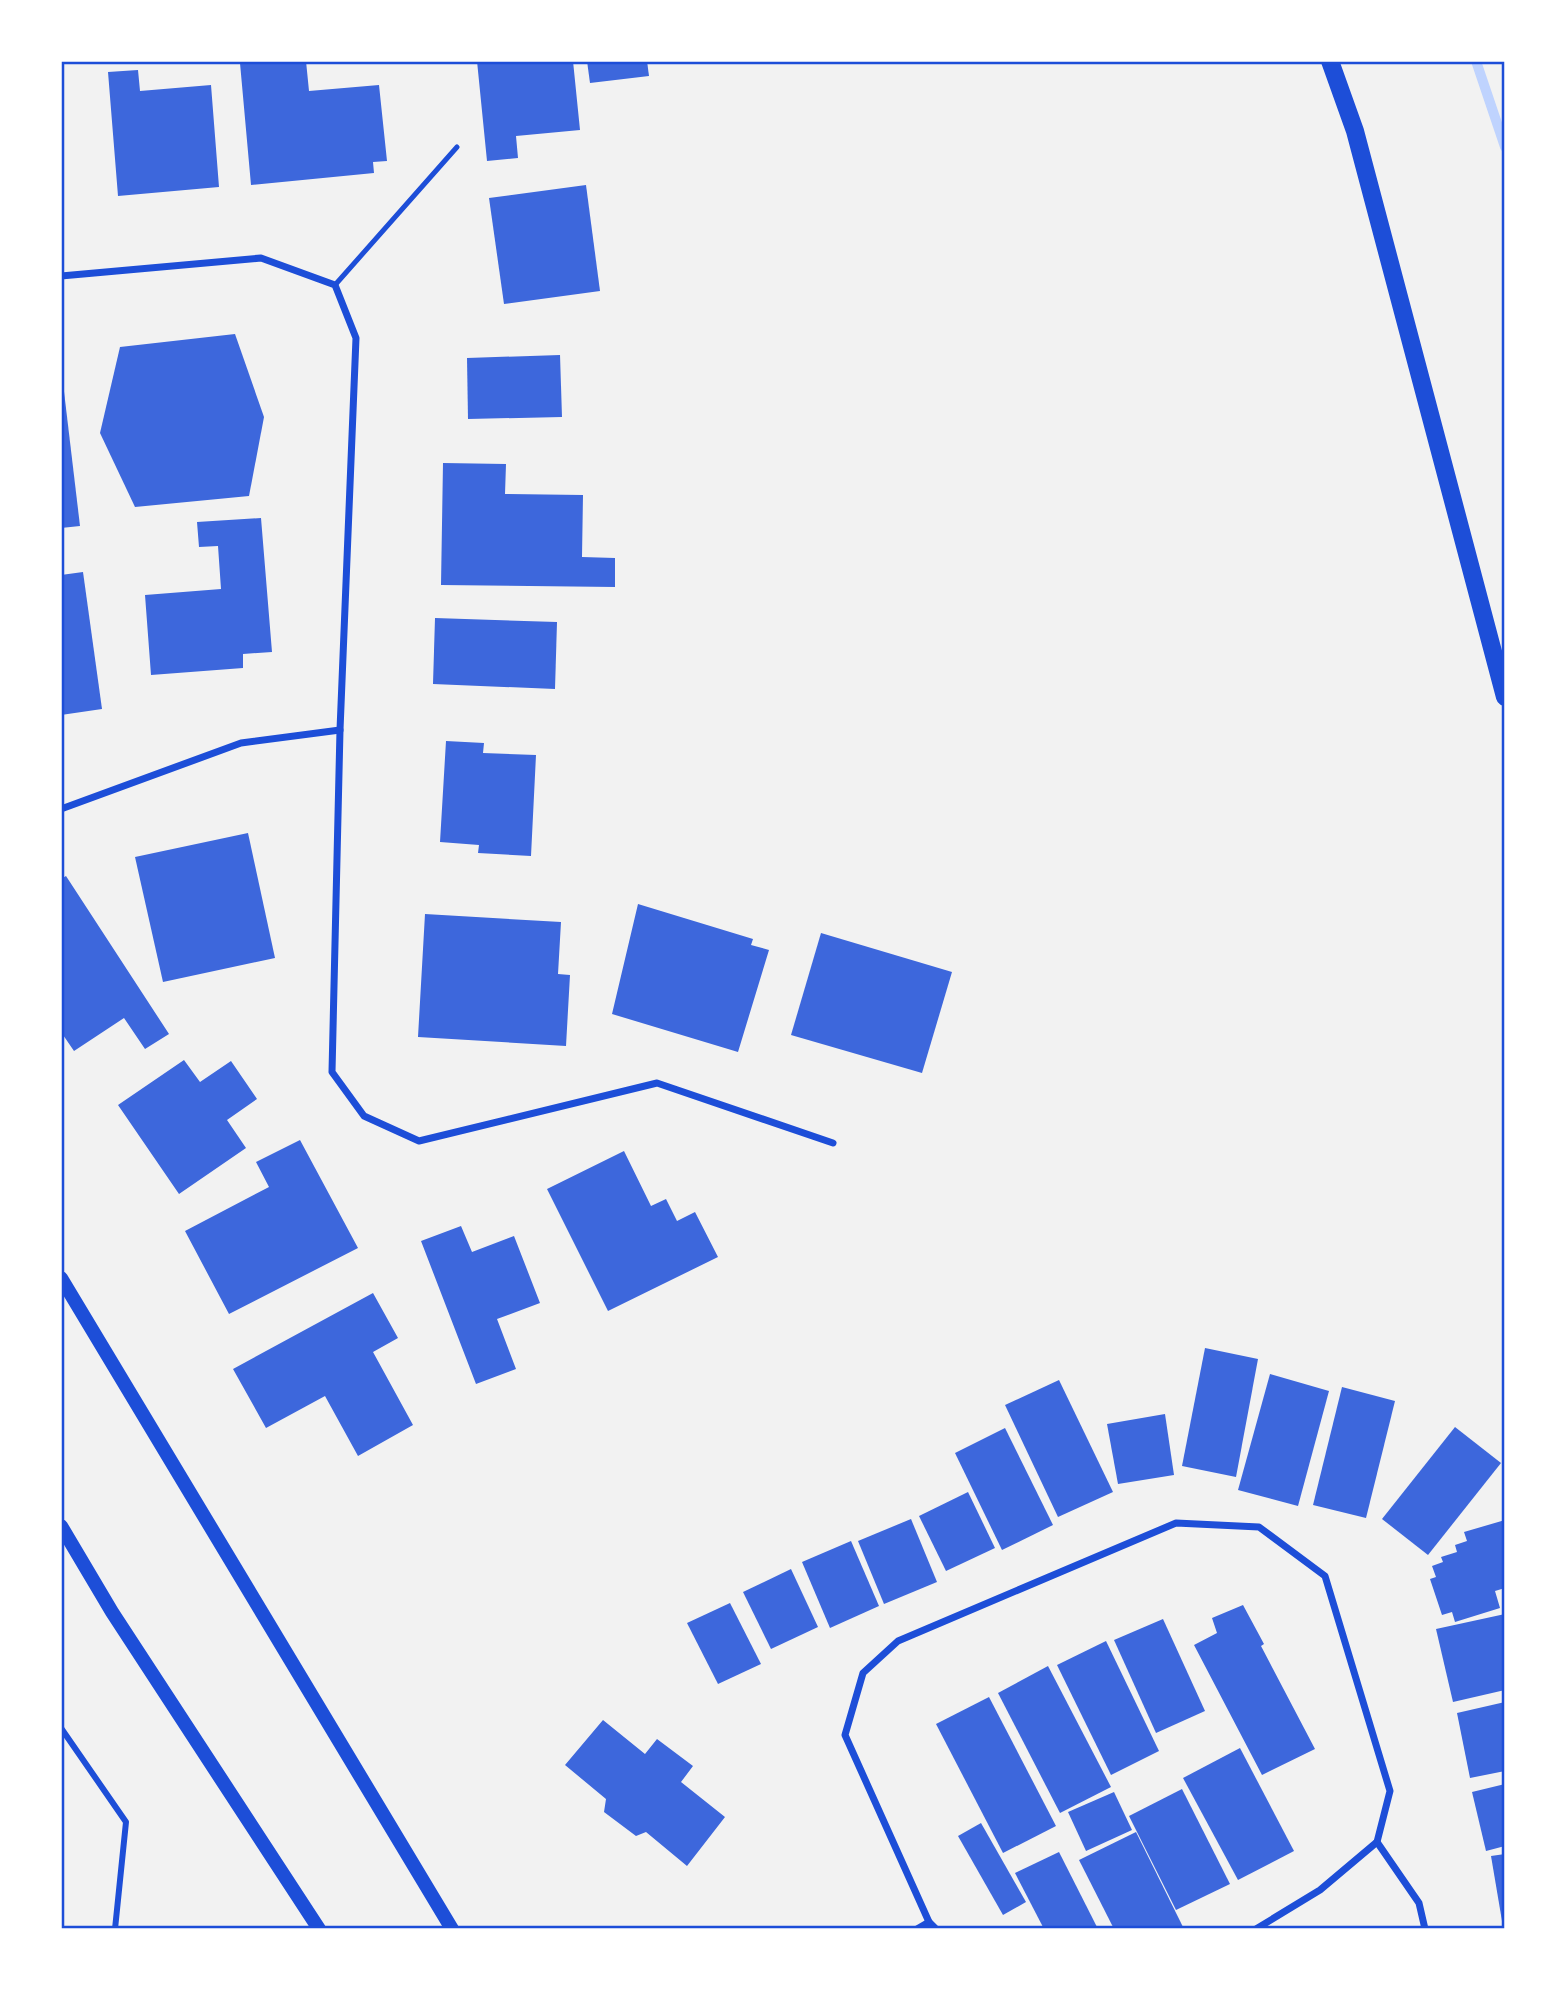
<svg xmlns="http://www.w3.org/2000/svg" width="1566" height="1990" viewBox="0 0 1566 1990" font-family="'Fira Sans Condensed',sans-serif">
  <rect width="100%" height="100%" fill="#f2f2f2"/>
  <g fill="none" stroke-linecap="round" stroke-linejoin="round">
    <path stroke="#bfd3fe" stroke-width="10" d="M1476,61L1505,147"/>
  </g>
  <g fill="#3d67dc">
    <path d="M258,61H306L309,91L379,85L387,161L373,162L374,173L251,185L240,63Z"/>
    <path d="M477,61H573L580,130L516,136L518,158L487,161Z"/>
    <path d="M587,61H647L649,76L590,83Z"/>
    <path d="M138,70L140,91L211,85L219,187L118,196L108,72Z"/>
    <path d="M586,185L600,291L504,304L489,198Z"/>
    <path d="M235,334L264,417L249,496L135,507L100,433L120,347Z"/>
    <path d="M560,355L562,417L468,419L467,358Z"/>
    <path d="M61,383H63L80,526L61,528Z"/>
    <path d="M443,463L506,464L505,494L583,495L582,557L615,558V587L441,585Z"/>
    <path d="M261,518L272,652L243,654V668L151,675L145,595L221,589L218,546L199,547L197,522Z"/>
    <path d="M83,572L102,709L61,715V575Z"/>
    <path d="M435,618L557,622L555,689L433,684Z"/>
    <path d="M446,741L484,743L483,753L536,755L531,856L478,853L479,845L440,842Z"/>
    <path d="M248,833L275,958L163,982L135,857Z"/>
    <path d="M66,876L169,1034L145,1049L124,1018L74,1051L61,1032V879Z"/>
    <path d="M638,904L753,939L751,945L769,950L738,1052L612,1014Z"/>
    <path d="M425,914L561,922L558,974L570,975L566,1046L418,1037Z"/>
    <path d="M821,933L952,972L922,1073L791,1035Z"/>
    <path d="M184,1060L200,1082L231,1061L257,1099L227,1120L246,1148L179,1194L118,1105Z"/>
    <path d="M300,1140L358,1248L229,1314L185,1231L269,1187L256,1162Z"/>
    <path d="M624,1151L651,1206L666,1199L677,1221L695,1212L718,1257L608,1311L547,1189Z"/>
    <path d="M461,1226L472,1252L514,1236L540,1303L497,1319L516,1369L476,1384L421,1241Z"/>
    <path d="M373,1293L398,1338L373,1352L413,1425L358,1456L325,1396L266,1428L233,1369Z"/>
    <path d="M1205,1348L1258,1359L1236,1477L1182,1466Z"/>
    <path d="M1270,1374L1329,1391L1298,1506L1238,1490Z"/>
    <path d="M1059,1380L1113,1492L1058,1517L1005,1405Z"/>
    <path d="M1342,1387L1395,1401L1366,1518L1313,1505Z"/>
    <path d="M1165,1414L1174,1475L1118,1484L1107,1424Z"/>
    <path d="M1455,1427L1501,1463L1428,1555L1382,1519Z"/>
    <path d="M1005,1428L1053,1525L1002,1550L955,1453Z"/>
    <path d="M968,1492L995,1548L946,1571L919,1516Z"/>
    <path d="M911,1519L937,1582L884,1604L858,1541Z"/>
    <path d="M1505,1520V1588L1495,1591L1500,1608L1455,1622L1452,1612L1442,1615L1430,1579L1436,1577L1432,1566L1443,1562L1441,1557L1457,1552L1455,1545L1467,1541L1464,1532Z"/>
    <path d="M851,1541L879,1606L830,1628L802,1562Z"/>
    <path d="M791,1569L818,1627L771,1649L743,1592Z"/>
    <path d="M730,1603L761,1664L718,1684L687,1623Z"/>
    <path d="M1243,1605L1264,1644L1261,1646L1315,1749L1262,1775L1194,1645L1217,1633L1212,1618Z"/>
    <path d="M1505,1614V1690L1453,1702L1436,1629Z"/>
    <path d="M1163,1619L1205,1711L1156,1733L1114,1640Z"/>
    <path d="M1106,1641L1159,1751L1111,1775L1057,1665Z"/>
    <path d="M1048,1666L1111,1787L1060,1813L998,1693Z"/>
    <path d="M989,1697L1056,1826L1003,1853L936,1724Z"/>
    <path d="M1505,1702V1771L1470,1778L1457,1713Z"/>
    <path d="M603,1720L645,1754L657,1739L693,1766L681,1782L725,1817L687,1866L646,1832L636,1836L604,1812L606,1799L565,1765Z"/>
    <path d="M1240,1748L1294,1851L1238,1880L1183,1778Z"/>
    <path d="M1505,1784V1846L1486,1851L1472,1792Z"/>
    <path d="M1182,1789L1230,1884L1176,1910L1129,1816Z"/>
    <path d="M1114,1792L1132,1830L1086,1851L1068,1812Z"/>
    <path d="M981,1823L1026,1902L1003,1915L958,1836Z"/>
    <path d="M1136,1832L1184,1929H1114L1079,1860Z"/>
    <path d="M1059,1852L1098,1929H1044L1015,1873Z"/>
    <path d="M1505,1854V1920L1502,1921L1491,1856Z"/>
  </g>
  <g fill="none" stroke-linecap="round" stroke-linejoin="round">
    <path stroke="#1d4ed8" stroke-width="5" d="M335,285L457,147"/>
    <path stroke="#1d4ed8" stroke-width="6" d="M61,1728L126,1822L115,1929"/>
    <g stroke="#1d4ed8" stroke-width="7">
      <path d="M61,276L261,258L335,285L356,338L340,730L332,1072L364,1116L419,1141L657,1083L833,1143"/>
      <path d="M61,809L241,743L340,730"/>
      <path d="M1377,1842L1419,1903L1425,1929"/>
      <path d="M917,1929L929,1922"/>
      <path d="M936,1929L929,1922L845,1735L863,1673L898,1641L1176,1523L1259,1527L1325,1576L1390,1791L1377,1842L1320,1890L1256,1929"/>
    </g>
    <g stroke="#1d4ed8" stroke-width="14">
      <path d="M61,1278L452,1929"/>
      <path d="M61,1526L112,1612L319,1929"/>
    </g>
    <path stroke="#1d4ed8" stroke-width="18" d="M1330,61L1355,131L1505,697"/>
  </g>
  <rect width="1566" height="1990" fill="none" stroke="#ffffff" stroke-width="126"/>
  <rect x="63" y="63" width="1440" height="1864" fill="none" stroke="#1d4ed8" stroke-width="2.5"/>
</svg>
